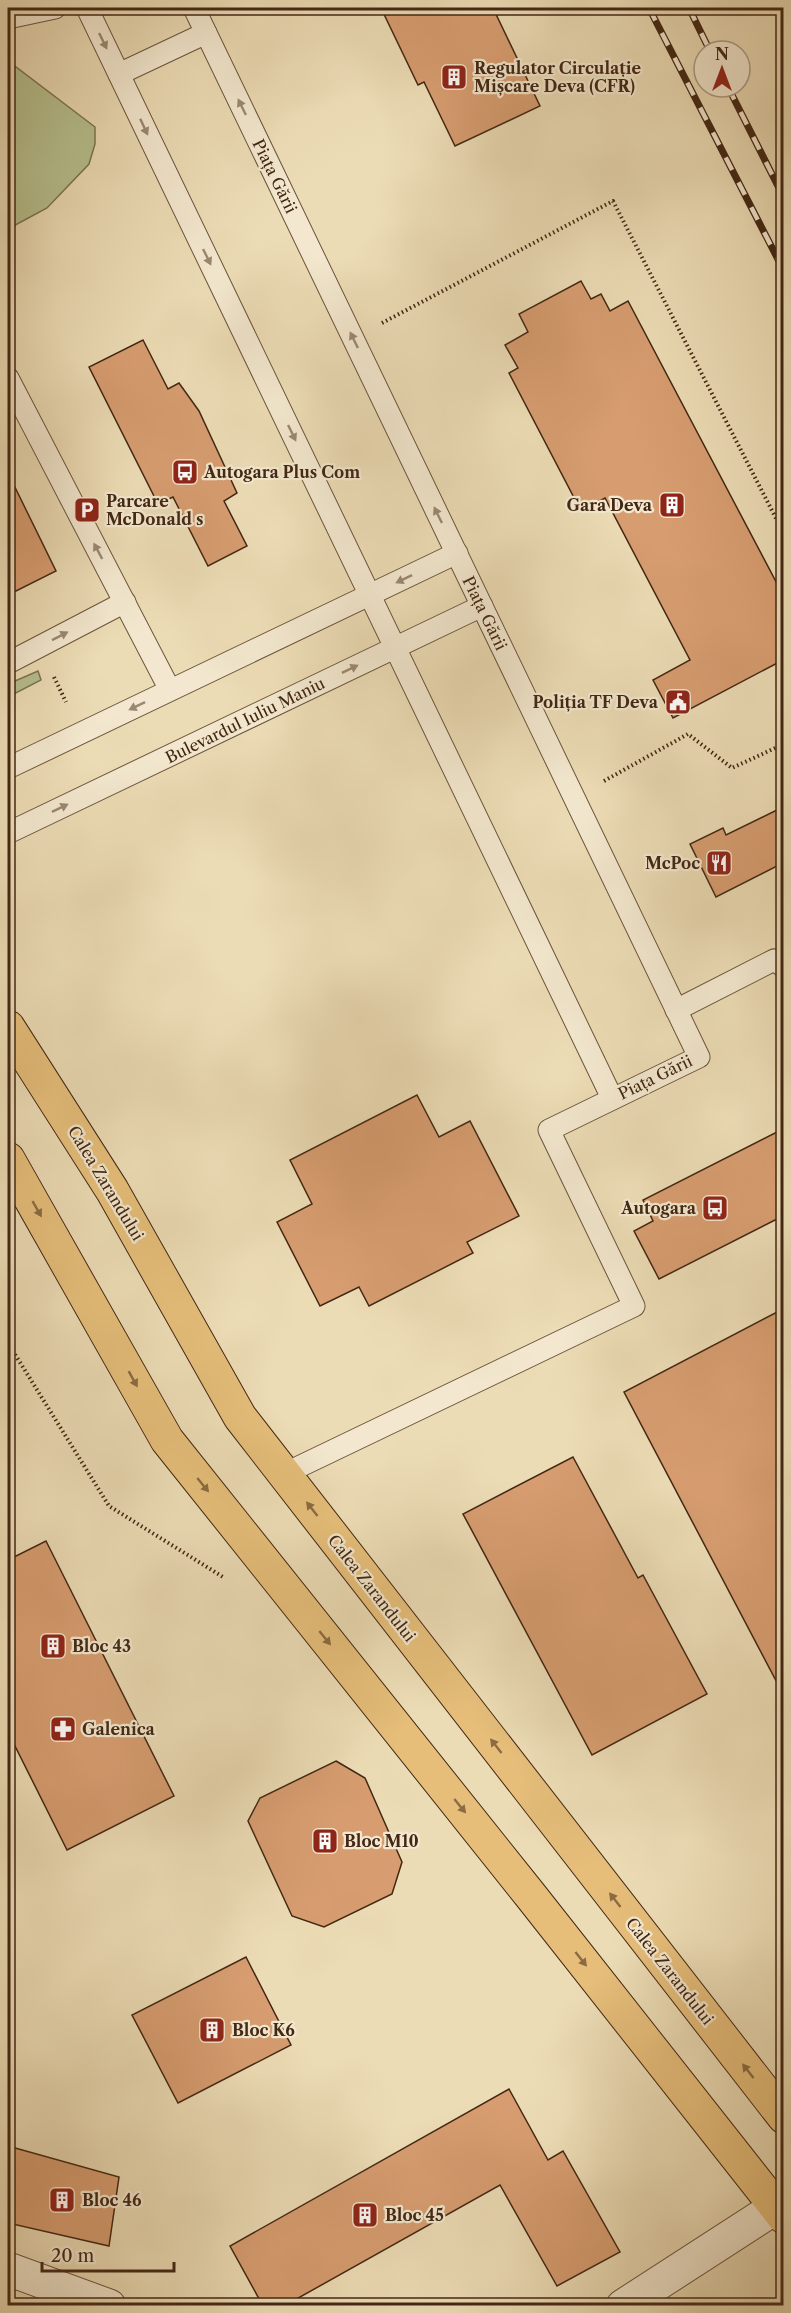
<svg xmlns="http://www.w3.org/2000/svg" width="791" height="2313" viewBox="0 0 791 2313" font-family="'Libre Caslon Text',serif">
  <rect width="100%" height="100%" fill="#ecdcb5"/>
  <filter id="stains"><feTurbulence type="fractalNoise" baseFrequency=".00333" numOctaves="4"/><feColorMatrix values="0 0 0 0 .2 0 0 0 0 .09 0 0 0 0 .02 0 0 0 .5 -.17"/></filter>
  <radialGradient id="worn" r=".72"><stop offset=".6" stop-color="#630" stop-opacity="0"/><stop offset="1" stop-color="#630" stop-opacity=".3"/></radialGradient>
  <g fill="#b6c08e" stroke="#7c7451" stroke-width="1.5">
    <path d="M8,65L16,67L95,127V144L89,164L47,208L8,229Z"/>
    <path d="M38,671L41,680L8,697V684Z"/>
  </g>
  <g fill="#d79d70" stroke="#422714" stroke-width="1.5">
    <path d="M381,8H493L540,106L455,146L424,82L418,85Z"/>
    <path d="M581,281L591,299L601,294L610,311L628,301L783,595V660L673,718L653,680L690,660L605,498L581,511L509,373L518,368L505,345L528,332L519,314Z"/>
    <path d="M143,340L168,389L179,383L199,411L237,493L224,501L247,546L208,566L173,497L158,504L89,367Z"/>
    <path d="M8,473L56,571L8,595Z"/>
    <path d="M783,807V863L716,897L690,844L723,828L726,835Z"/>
    <path d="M417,1095L439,1137L470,1121L519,1216L467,1242L473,1253L369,1306L359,1287L320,1306L277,1222L312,1204L290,1160Z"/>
    <path d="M783,1129V1216L659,1279L634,1231L653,1221L643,1200Z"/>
    <path d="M783,1309V1694L624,1392Z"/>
    <path d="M573,1457L638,1578L643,1575L707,1694L592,1755L463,1514Z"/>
    <path d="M46,1541L174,1796L67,1850L8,1732V1560Z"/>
    <path d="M336,1761L365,1778L402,1862L392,1894L324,1927L292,1916L248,1821L260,1798Z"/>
    <path d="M246,1957L291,2045L178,2103L132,2015Z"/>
    <path d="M509,2089L548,2160L563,2151L620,2252L557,2286L500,2185L284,2306H263L230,2246Z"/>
    <path d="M8,2146L119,2177L109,2246L8,2223Z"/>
  </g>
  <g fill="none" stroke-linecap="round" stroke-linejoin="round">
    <defs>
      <g id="lane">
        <path d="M87,8L612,1098"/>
        <path d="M194,8L699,1057L549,1130L634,1306L284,1474"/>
        <path d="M8,18L55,8"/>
        <path d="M119,74L206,33"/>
        <path d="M8,378L170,690"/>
        <path d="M8,663L125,602"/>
        <path d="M8,768L457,553"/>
        <path d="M8,833L482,606"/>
        <path d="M676,1010L774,960L784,967"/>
      </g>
      <g id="street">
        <path d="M8,2269L109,2306"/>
        <path d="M623,2306L784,2202"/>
      </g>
      <g id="primary">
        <path d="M8,1027L112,1190L240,1417L784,2117"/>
        <path d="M8,1159L167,1440L531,1896L784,2217"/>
      </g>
    </defs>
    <use href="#lane" stroke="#6c543c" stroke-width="23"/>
    <use href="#street" stroke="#6c543c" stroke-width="35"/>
    <use href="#primary" stroke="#422714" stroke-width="35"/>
    <g stroke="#422714" stroke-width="4" stroke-dasharray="1.5 3" stroke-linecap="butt">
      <path d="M382,323L613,201L784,534"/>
      <path d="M54,677L66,702"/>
      <path d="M604,781L688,734L732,768L784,744"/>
      <path d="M8,1343L109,1506L223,1577"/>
    </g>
    <use href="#lane" stroke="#f3e8cf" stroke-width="21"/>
    <use href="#street" stroke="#f3e8cf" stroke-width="33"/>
    <use href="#primary" stroke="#e6be7a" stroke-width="33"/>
    <defs>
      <g id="rail">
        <path d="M649,8L784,271"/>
        <path d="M689,8L710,51"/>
        <path d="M728,87L784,198"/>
      </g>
    </defs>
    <use href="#rail" stroke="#422714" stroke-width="7"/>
    <use href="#rail" stroke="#f3e8cf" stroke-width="4.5" stroke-dasharray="14" stroke-linecap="butt"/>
  </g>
  <defs><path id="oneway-solid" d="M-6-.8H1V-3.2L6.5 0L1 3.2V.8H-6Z" transform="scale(1.5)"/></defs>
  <g fill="#9a8872">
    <use href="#oneway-solid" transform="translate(103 41) rotate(64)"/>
    <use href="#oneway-solid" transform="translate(242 107) rotate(-116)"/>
    <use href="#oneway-solid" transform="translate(144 127) rotate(65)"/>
    <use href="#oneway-solid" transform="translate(207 257) rotate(64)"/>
    <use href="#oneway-solid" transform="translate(354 340) rotate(-116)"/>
    <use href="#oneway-solid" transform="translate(292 433) rotate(64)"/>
    <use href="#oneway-solid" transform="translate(438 515) rotate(-116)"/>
    <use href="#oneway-solid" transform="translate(98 551) rotate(-118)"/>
    <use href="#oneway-solid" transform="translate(404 579) rotate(154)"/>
    <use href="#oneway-solid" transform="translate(60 636) rotate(-27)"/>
    <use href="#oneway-solid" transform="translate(350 669) rotate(-26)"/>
    <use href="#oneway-solid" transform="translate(137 706) rotate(154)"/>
    <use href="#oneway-solid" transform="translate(60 808) rotate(-26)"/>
  </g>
  <g fill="#8c6b42">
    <use href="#oneway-solid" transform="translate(37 1209) rotate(60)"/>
    <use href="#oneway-solid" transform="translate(133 1379) rotate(61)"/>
    <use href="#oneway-solid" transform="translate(203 1485) rotate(51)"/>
    <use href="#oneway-solid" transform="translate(312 1509) rotate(-128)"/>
    <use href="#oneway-solid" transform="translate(325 1638) rotate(51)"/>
    <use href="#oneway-solid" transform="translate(496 1746) rotate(-128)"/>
    <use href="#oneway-solid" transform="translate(460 1806) rotate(51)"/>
    <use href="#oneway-solid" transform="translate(615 1900) rotate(-128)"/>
    <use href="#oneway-solid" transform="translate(581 1959) rotate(52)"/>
    <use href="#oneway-solid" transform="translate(748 2071) rotate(-128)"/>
  </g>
  <defs>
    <symbol id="building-square" viewBox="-11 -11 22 22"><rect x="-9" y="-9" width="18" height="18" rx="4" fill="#8f2418" stroke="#f3e8cf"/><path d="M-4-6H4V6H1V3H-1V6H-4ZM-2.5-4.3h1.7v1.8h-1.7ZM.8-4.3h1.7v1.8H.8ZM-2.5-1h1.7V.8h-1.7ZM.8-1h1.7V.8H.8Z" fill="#fff"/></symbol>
    <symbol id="bus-square" viewBox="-11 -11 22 22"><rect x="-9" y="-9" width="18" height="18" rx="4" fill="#8f2418" stroke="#f3e8cf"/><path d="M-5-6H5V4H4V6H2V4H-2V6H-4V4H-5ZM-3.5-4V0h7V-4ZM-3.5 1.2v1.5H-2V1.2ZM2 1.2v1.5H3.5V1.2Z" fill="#fff"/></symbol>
    <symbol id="parking-square" viewBox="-11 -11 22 22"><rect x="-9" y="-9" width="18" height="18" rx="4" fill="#8f2418" stroke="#f3e8cf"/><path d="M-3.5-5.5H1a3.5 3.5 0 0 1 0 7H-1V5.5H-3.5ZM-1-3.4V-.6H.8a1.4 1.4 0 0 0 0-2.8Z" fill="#fff"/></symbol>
    <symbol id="civic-square" viewBox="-11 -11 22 22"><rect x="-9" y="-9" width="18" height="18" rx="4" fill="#8f2418" stroke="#f3e8cf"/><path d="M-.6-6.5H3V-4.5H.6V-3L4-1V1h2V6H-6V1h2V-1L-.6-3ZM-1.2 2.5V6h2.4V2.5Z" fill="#fff"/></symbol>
    <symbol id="restaurant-square" viewBox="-11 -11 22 22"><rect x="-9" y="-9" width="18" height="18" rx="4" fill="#8f2418" stroke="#f3e8cf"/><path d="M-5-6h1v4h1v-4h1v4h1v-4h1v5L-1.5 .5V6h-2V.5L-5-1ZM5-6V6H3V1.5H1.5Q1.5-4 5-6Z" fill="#fff"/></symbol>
    <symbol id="pharmacy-square" viewBox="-11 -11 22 22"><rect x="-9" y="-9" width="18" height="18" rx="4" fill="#8f2418" stroke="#f3e8cf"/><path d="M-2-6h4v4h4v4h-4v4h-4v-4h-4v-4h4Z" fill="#fff"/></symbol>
  </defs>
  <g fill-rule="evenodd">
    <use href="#building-square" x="439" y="62" width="30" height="30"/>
    <use href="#bus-square" x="170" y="457" width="30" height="30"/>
    <use href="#building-square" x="657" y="490" width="30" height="30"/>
    <use href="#parking-square" x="72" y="495" width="30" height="30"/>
    <use href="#civic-square" x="663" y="687" width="30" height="30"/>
    <use href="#restaurant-square" x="704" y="848" width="30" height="30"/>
    <use href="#bus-square" x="700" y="1193" width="30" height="30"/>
    <use href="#building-square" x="38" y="1631" width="30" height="30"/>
    <use href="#pharmacy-square" x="48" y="1714" width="30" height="30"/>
    <use href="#building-square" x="310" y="1826" width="30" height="30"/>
    <use href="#building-square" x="197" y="2015" width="30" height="30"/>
    <use href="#building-square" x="47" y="2185" width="30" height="30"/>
    <use href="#building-square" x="350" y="2200" width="30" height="30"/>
  </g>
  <g text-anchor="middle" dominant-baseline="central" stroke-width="4.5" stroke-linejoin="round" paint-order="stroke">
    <g font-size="16" font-weight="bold" fill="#422714" stroke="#f3e8cf" text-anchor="start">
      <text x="474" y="68">Regulator Circulație<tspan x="474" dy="18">Mișcare Deva (CFR)</tspan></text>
      <text x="204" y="472">Autogara Plus Com</text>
      <text x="106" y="501">Parcare<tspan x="106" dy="18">McDonald s</tspan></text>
      <text x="652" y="505" text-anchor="end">Gara Deva</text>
      <text x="658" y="702" text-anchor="end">Poliția TF Deva</text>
      <text x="700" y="863" text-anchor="end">McPoc</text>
      <text x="696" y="1208" text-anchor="end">Autogara</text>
      <text x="72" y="1646">Bloc 43</text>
      <text x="82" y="1729">Galenica</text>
      <text x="344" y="1841">Bloc M10</text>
      <text x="232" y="2030">Bloc K6</text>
      <text x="82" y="2200">Bloc 46</text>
      <text x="385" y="2215">Bloc 45</text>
    </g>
    <g font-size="16" fill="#422714" stroke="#f3e8cf">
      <text transform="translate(275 176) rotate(64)">Piața Gării</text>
      <text transform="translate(485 613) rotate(64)">Piața Gării</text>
      <text transform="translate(245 720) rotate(-26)">Bulevardul Iuliu Maniu</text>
      <text transform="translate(655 1077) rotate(-26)">Piața Gării</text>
      <text transform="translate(106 1183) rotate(59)">Calea Zarandului</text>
      <text transform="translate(372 1588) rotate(52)">Calea Zarandului</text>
      <text transform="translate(670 1971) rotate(52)">Calea Zarandului</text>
    </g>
  </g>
  <rect width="791" height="2313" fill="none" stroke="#ecdcb5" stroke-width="30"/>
  <rect x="9" y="9" width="773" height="2295" fill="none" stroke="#422714" stroke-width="3"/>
  <rect x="15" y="15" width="761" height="2283" fill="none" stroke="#422714" stroke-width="1.5"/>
  <g transform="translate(722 69)"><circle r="28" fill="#f3e8cf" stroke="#ac9b84" stroke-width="1.5"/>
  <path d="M0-4.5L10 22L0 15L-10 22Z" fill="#8f2418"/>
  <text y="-9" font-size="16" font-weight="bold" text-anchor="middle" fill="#422714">N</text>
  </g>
  <path d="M42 2262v9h132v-9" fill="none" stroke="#422714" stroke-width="3"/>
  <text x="51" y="2262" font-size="18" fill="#422714" stroke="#f3e8cf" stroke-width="4.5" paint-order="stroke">20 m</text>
  <rect width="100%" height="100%" filter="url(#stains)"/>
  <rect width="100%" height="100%" fill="url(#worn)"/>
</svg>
